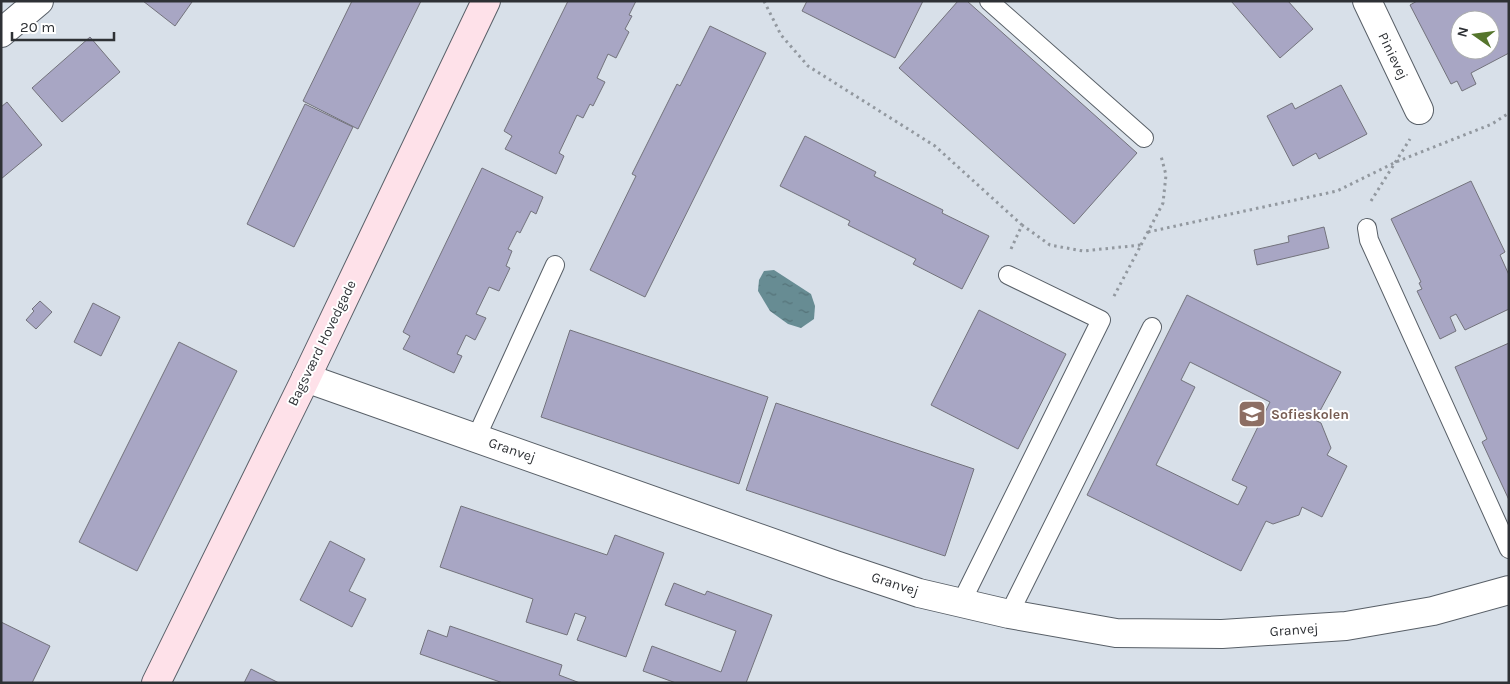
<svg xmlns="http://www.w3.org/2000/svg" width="1510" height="684" viewBox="0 0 1510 684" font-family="Karla,sans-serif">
  <defs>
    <pattern id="water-ripples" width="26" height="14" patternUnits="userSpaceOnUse" patternTransform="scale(1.25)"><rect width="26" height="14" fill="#678c93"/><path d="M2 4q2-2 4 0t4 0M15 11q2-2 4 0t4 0" fill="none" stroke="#557379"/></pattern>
  </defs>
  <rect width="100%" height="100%" fill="#d8e0e9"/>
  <path fill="url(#water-ripples)" d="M774,270L811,294L815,306L814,319L801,328L788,324L770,311L758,291L759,280L764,271Z"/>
  <g fill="#a8a6c4" stroke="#73737c" fill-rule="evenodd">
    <path d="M143,1H191L192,2L175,26Z"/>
    <path d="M352,1H421L358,129L303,101Z"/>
    <path d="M568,1H636L629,15L632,16L625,29L629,32L616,58L608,54L597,78L605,82L593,106L590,104L583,118L577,115L559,153L564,156L556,174L505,149L512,136L504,131Z"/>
    <path d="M807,1H923L895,58L802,11Z"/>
    <path d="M958,1H967L1137,153L1074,224L899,68Z"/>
    <path d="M1231,1H1288L1313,29L1280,58Z"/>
    <path d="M1417,1H1509V53L1471,73L1476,84L1462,91L1457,81L1451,84L1410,5ZM1460,20H1490V50H1460Z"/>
    <path d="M710,26L766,53L645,297L590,270L636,176L632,174L677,84L680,86Z"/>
    <path d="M90,37L120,72L62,122L32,88Z"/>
    <path d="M1341,85L1367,134L1319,159L1316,153L1293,166L1267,116L1292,103L1295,109Z"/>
    <path d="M7,102L42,145L1,179V107Z"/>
    <path d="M305,104L353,127L294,247L247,224Z"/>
    <path d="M805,136L876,172L874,176L943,210L942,213L989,236L962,289L913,264L916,259L848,225L850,221L780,186Z"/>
    <path d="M482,168L543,197L536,214L531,211L520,233L517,231L508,249L512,251L506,266L510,268L499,291L489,287L476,314L486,318L475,340L466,335L457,354L462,356L454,373L403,349L410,336L403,332Z"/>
    <path d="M1471,181L1505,252L1500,255L1509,275V309L1465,330L1456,314L1450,317L1456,331L1440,339L1417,291L1422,289L1419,283L1421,282L1391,219Z"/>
    <path d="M1324,227L1329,248L1257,265L1254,250L1289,242L1288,236Z"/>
    <path d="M1187,295L1341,372L1315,420L1321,423L1331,448L1327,455L1347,466L1322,517L1302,507L1299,515L1273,524L1266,521L1241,571L1087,495ZM1190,362L1270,402L1232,480L1247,487L1238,505L1156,465L1195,387L1181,380Z"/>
    <path d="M40,301L52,312L36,329L26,320L34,311L32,309Z"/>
    <path d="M93,303L120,317L101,356L74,342Z"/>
    <path d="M979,310L1066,354L1018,449L931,405Z"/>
    <path d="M570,330L768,397L739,484L541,417Z"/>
    <path d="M179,342L237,371L137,571L79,542Z"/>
    <path d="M1509,343V500L1482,442L1487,439L1455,367Z"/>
    <path d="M776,403L974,469L945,556L746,490Z"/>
    <path d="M461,506L607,555L615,535L664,553L626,657L577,640L586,617L575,613L567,635L526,622L533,599L440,567Z"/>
    <path d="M330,541L365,559L349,591L366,599L352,627L300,600Z"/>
    <path d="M674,583L705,595L707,591L772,615L746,683H676L643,671L652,646L721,672L736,631L665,605Z"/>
    <path d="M1,622L50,646L32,683H1Z"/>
    <path d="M450,626L562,665L559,675L580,683H503L420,654L428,630L447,637Z"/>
    <path d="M251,669L279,683H244Z"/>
  </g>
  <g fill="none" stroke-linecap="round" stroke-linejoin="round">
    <defs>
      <g id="lane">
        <path d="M989,1L1144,138"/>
        <path d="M1367,228L1369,240L1509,549"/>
        <path d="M476,438L555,265"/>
        <path d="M961,603L1101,320L1008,275"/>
        <path d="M1009,614L1152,327"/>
      </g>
      <g id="street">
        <path d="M1367,1L1419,110"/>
        <path d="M1,33L39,1"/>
        <path d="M306,378L835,565L919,593L1009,614L1116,633L1222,634L1346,626L1433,611L1509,590"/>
      </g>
      <path id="secondary" d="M156,683L306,378L486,1"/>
    </defs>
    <use href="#lane" stroke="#585f67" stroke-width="20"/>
    <use href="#street" stroke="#585f67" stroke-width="30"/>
    <use href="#secondary" stroke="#585f67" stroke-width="30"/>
    <g stroke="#92989f" stroke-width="3" stroke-dasharray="2.5 4" stroke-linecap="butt">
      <path d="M764,1L781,35L808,66L935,146L1022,225"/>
      <path d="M1371,201L1410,139"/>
      <path d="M1148,232L1337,191L1396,162L1492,124L1509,113"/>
      <path d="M1141,245L1163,203L1166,175L1161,156"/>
      <path d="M1011,249L1022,225L1050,245L1083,251L1141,245L1113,298"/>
    </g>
    <use href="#lane" stroke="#fff" stroke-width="18"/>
    <use href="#street" stroke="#fff" stroke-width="28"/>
    <use href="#secondary" stroke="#fee1e9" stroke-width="28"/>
  </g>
  <defs>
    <symbol id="school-square" viewBox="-11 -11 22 22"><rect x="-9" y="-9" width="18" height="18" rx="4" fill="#8d6e63" stroke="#fff"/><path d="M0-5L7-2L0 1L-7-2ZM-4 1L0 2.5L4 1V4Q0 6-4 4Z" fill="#fff"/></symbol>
  </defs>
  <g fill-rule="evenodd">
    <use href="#school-square" x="1236" y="398" width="32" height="32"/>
  </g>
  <g text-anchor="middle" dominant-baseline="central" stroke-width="4" stroke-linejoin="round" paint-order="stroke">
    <g font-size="14" fill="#2e3135" stroke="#fff">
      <text transform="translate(1393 56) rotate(64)">Pinievej</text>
      <text transform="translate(322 343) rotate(-64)">Bagsværd Hovedgade</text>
      <text transform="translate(512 450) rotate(19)">Granvej</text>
      <text transform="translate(895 584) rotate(18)">Granvej</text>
      <text transform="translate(1294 630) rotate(-4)">Granvej</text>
    </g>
    <g font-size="14" font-weight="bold" fill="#785e54" stroke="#fff" text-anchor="start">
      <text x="1271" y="414">Sofieskolen</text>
    </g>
  </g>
  <rect width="1510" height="684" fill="none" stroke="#2e3135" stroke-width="5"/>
  <g transform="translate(1475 35) rotate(284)"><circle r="24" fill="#ffffff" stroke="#abadae"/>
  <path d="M0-4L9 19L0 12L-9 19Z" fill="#55752c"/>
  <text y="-8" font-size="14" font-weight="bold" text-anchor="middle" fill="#2e3135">N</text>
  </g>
  <path d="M12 32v8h102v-8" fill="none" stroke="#2e3135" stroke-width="2.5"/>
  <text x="20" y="32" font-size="15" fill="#2e3135" stroke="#ffffff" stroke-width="4" paint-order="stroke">20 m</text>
</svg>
